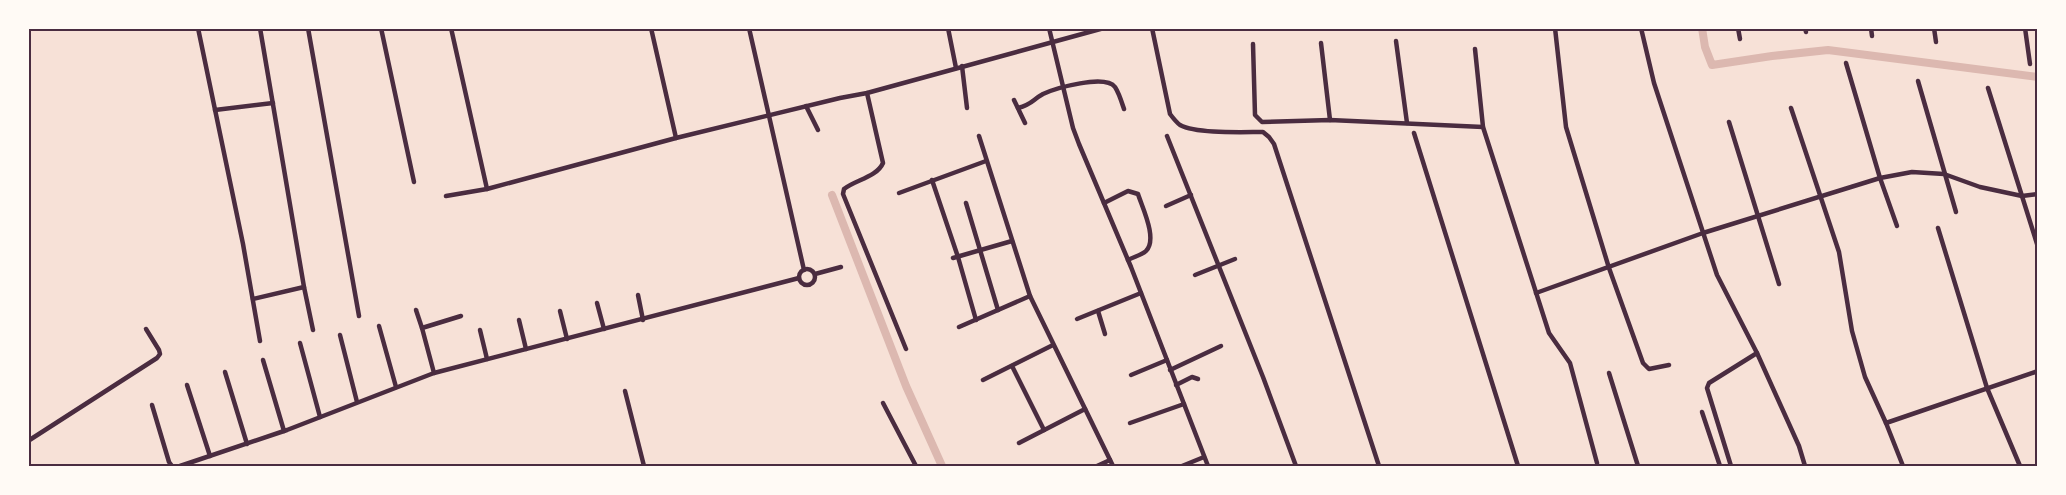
<svg xmlns="http://www.w3.org/2000/svg" width="2066" height="495" viewBox="0 0 2066 495" font-family="'DejaVu Sans',sans-serif">
  <rect width="100%" height="100%" fill="#f7e1d7"/>
  <g fill="none" stroke-linecap="round" stroke-linejoin="round">
    <g stroke="#dcb8b0" stroke-width="8">
      <path d="M1702,28L1705,47L1712,65L1772,56L1828,50L2038,77"/>
      <path d="M832,195L906,386L942,466"/>
    </g>
    <g stroke="#4a2c40" stroke-width="4.5">
      <path d="M198,28L243,244L260,341"/>
      <path d="M260,28L304,287L313,330"/>
      <path d="M308,28L359,316"/>
      <path d="M381,28L414,182"/>
      <path d="M451,28L487,189"/>
      <path d="M651,28L676,138"/>
      <path d="M749,28L804,270"/>
      <path d="M948,28L956,68"/>
      <path d="M1049,28L1073,128L1079,144L1131,267L1208,466"/>
      <path d="M1152,28L1170,114C1173,118 1176,122 1180,125C1197,134 1242,132 1263,132L1269,137L1274,144L1379,466"/>
      <path d="M1555,28L1566,127L1609,268L1643,363L1649,369L1669,365"/>
      <path d="M1641,28L1654,83L1717,275L1757,353L1799,446L1805,466"/>
      <path d="M1738,28L1740,39"/>
      <path d="M1805,28L1806,32"/>
      <path d="M1871,28L1872,36"/>
      <path d="M1934,28L1936,42"/>
      <path d="M2025,28L2030,64"/>
      <path d="M1396,41L1407,123"/>
      <path d="M1321,43L1330,120"/>
      <path d="M1253,44L1255,115L1262,122L1330,120L1483,127"/>
      <path d="M1475,49L1483,127L1549,333L1570,363L1597,463"/>
      <path d="M1846,63L1880,178L1897,226"/>
      <path d="M962,66L967,108"/>
      <path d="M1918,81L1956,212"/>
      <path d="M1988,88L2038,247"/>
      <path d="M867,93L883,163C877,177 855,180 844,189L843,194L906,349"/>
      <path d="M1014,100L1025,123"/>
      <path d="M806,106L818,130"/>
      <path d="M1018,108C1033,104 1032,100 1043,94C1056,88 1105,74 1115,87C1119,93 1122,103 1124,109"/>
      <path d="M1791,108L1839,252L1852,331L1865,377L1886,423L1903,466"/>
      <path d="M215,110L273,103"/>
      <path d="M1729,122L1779,284"/>
      <path d="M1414,133L1518,466"/>
      <path d="M979,136L1030,296L1113,466"/>
      <path d="M1167,136L1263,377L1296,466"/>
      <path d="M932,180L958,257L976,320"/>
      <path d="M899,193L986,161"/>
      <path d="M446,196L487,189L676,138L840,98L867,93L1104,28"/>
      <path d="M966,203L998,310"/>
      <path d="M1104,203L1128,191L1138,194C1142,207 1158,239 1146,251C1142,255 1133,257 1128,260"/>
      <path d="M1166,206L1191,195"/>
      <path d="M1938,228L1987,388L2020,466"/>
      <path d="M953,258L1012,241"/>
      <circle cx="807" cy="277" r="8"/>
      <path d="M815,274L841,267"/>
      <path d="M1195,275L1235,259"/>
      <path d="M1536,293L1703,233L1880,178L1912,172L1944,174L1980,187L2022,196L2038,194"/>
      <path d="M638,295L643,320"/>
      <path d="M253,299L304,287"/>
      <path d="M597,303L604,329"/>
      <path d="M416,310L422,328"/>
      <path d="M560,311L567,339"/>
      <path d="M1098,311L1105,334"/>
      <path d="M1077,319L1141,293"/>
      <path d="M519,320L526,349"/>
      <path d="M379,326L396,387"/>
      <path d="M959,327L1030,296"/>
      <path d="M480,330L487,359"/>
      <path d="M340,335L357,402"/>
      <path d="M300,343L320,417"/>
      <path d="M263,360L284,431"/>
      <path d="M1012,366L1044,430"/>
      <path d="M1170,370L1221,346"/>
      <path d="M225,372L247,444"/>
      <path d="M434,373L422,328L461,316"/>
      <path d="M1609,373L1638,466"/>
      <path d="M1131,375L1167,360"/>
      <path d="M983,380L1053,345"/>
      <path d="M187,385L210,456"/>
      <path d="M1176,385L1192,377L1198,379"/>
      <path d="M625,391L644,466"/>
      <path d="M883,403L916,466"/>
      <path d="M152,405L169,462L172,466"/>
      <path d="M1702,412L1720,466"/>
      <path d="M1130,423L1184,404"/>
      <path d="M1886,423L2038,371"/>
      <path d="M28,441L157,358L160,354L159,350L146,329"/>
      <path d="M1019,443L1085,409"/>
      <path d="M180,466L287,430L434,373L799,278"/>
      <path d="M1097,466L1110,460"/>
      <path d="M1182,466L1204,457"/>
      <path d="M1731,466L1707,388L1709,383L1757,353"/>
    </g>
  </g>
  <rect width="2066" height="495" fill="none" stroke="#fffaf5" stroke-width="60"/>
  <rect x="30" y="30" width="2006" height="435" fill="none" stroke="#4a2c40" stroke-width="2"/>
</svg>
